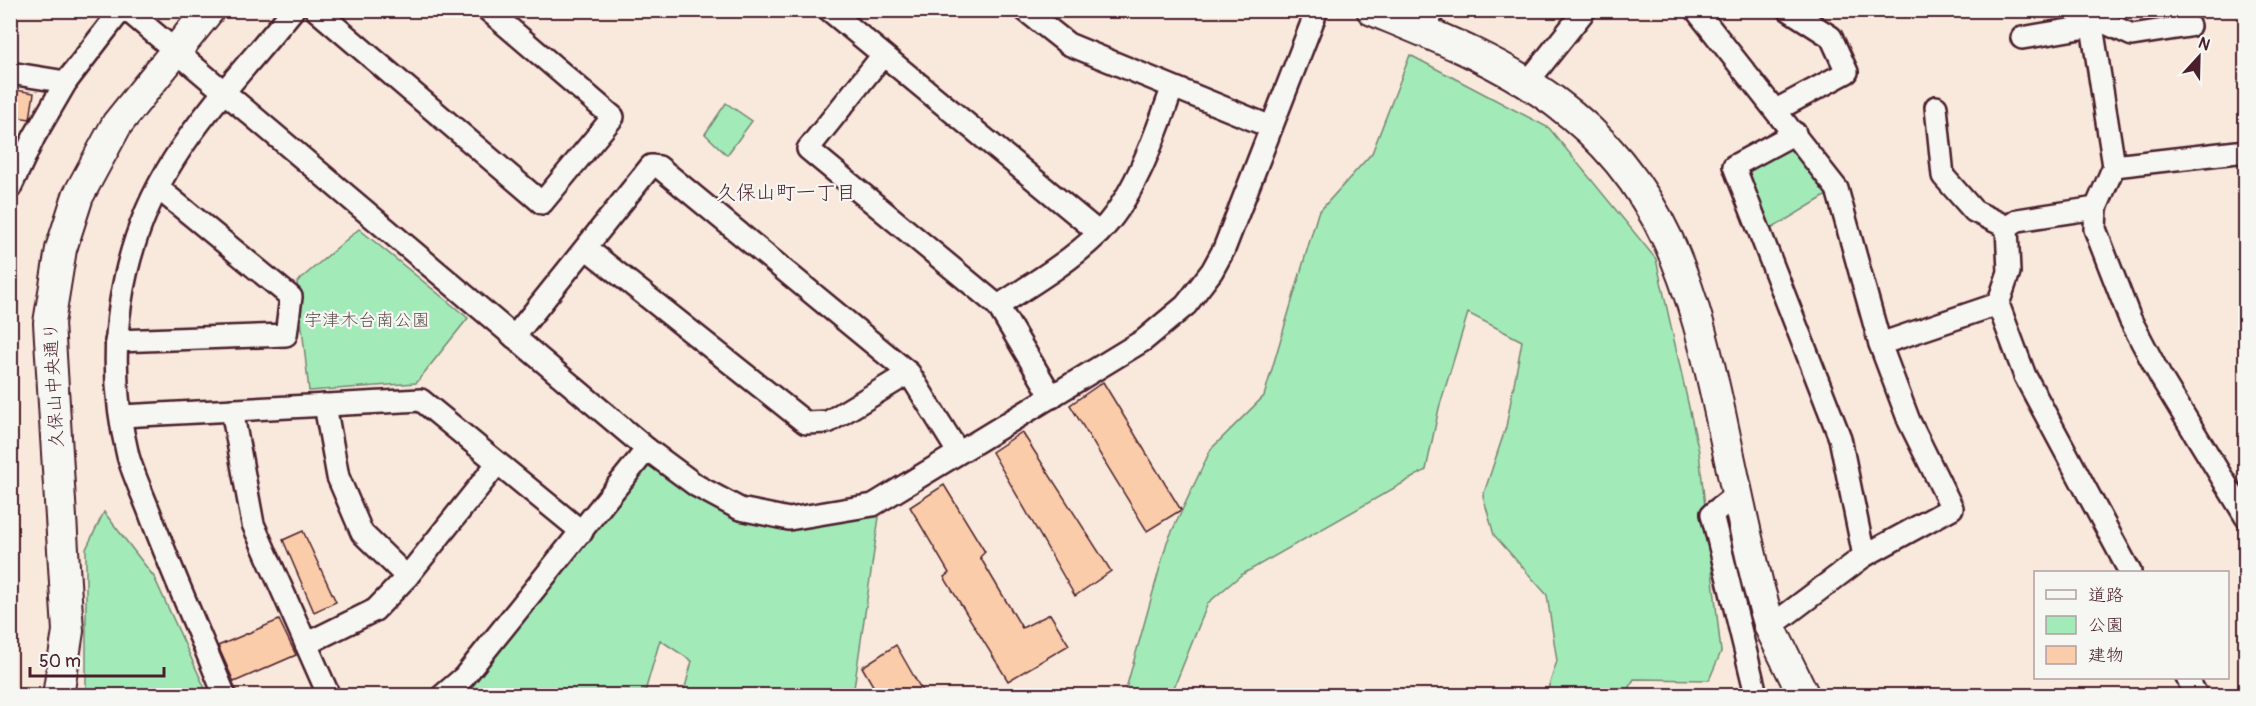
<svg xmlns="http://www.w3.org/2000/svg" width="2256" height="706" viewBox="0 0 2256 706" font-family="Pangolin,'Klee One',sans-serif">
  <rect width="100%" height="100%" fill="#f8e9dc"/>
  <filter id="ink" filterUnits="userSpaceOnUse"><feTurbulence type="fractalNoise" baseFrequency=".0167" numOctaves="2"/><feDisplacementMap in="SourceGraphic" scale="12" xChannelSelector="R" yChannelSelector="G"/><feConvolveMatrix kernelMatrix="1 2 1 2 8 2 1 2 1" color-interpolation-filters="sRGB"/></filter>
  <g filter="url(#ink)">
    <g fill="#a2ebb9" stroke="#768572" stroke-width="1.5">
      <path d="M1410,55L1549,128L1656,259L1699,452L1721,652L1709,680L1634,679L1624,695H1546L1557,661L1547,595L1494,535L1483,496L1506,427L1522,341L1468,313L1439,408L1426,470L1241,575L1208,603L1171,695L1124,696L1167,542L1211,449L1264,396L1318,213L1372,153Z"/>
      <path d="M726,103L752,121L727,155L705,134Z"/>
      <path d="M1795,133L1837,189L1761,235L1734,166Z"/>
      <path d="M359,229L468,318L416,383L309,391L297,282Z"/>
      <path d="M642,461L720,511L879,517L853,695H683L692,661L660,640L644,695L455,696Z"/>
      <path d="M104,512L154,577L208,695H86V549Z"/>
    </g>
    <g fill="#fbccaa" stroke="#4a1f2b" stroke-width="1.5">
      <path d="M10,89L34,93L30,119L10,116Z"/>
      <path d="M1103,382L1181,510L1147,531L1070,405Z"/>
      <path d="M1022,432L1111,571L1075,596L992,452Z"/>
      <path d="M944,485L985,552L980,557L1022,628L1050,614L1069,645L1008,681L944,577L949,573L910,507Z"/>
      <path d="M303,531L336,602L314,612L283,540Z"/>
      <path d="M279,620L296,655L234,682L218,646Z"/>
      <path d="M896,645L925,696H879L862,667Z"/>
    </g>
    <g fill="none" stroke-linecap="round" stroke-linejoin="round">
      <defs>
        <g id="street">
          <path d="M127,10L647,449L697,486L740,509L789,519L873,505L1144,340L1186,305L1212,271L1224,249L1317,10"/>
          <path d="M316,10L542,203L613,117L488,10"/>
          <path d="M829,10L1099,233"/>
          <path d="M1025,10L1068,44L1271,127"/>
          <path d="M1696,10L1837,189L1880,344"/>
          <path d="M2093,10L2092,26L2114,166L2246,151"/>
          <path d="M2092,17L2132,35L2189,26"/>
          <path d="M1425,32L1433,10"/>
          <path d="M2022,38L2092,26"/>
          <path d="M883,55L808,149L998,306L1052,397"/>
          <path d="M10,73L66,82"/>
          <path d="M1527,83L1585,10"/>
          <path d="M1936,107L1943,176L1974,211L2007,227"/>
          <path d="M1776,110L1847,72L1831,37L1789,10"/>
          <path d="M1795,133L1734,166L1840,438L1864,556"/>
          <path d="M2114,166L2096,208L2095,229L2130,319L2160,376L2246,517"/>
          <path d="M10,188L34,137L66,82L121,10"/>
          <path d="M586,248L806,423L828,422L909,373"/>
          <path d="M1998,304L2009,272L2007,227L2018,220L2096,208"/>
          <path d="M998,306C1032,284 1068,263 1098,234C1134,199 1155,136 1172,89"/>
          <path d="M514,337L651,166L659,167L909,373L958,452"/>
          <path d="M116,341L286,335L291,297L158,188"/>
          <path d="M325,405L338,477L362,533L407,577"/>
          <path d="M232,410L253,524L329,696"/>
          <path d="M122,416L421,400L582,532"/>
          <path d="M1737,494L1712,514L1754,686"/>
          <path d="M1770,627L1864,556L1952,508L1909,421L1880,344L1998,304L2025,376L2130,572"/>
          <path d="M306,644L375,610L407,577L497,464"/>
          <path d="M2187,678L2197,696"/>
          <path d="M225,696C201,637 175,579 152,519C145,499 134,477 128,456C103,355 118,247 174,159C207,107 254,58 293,10"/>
          <path d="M442,696L464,677L647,449"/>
        </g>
        <g id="secondary">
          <path d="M1372,10C1435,36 1498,60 1554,101C1663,180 1693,288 1720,413C1732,470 1744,528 1758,585L1770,627L1804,696"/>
          <path d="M58,696L68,631L49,323L61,249L78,196L117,124L209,10"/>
        </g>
      </defs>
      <use href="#street" stroke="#4a1f2b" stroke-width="26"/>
      <use href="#secondary" stroke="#4a1f2b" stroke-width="34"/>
      <use href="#street" stroke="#f6f6f2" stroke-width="21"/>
      <use href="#secondary" stroke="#f6f6f2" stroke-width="30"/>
      <path stroke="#4a1f2b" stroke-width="4.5" d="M2242,10L2246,19"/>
    </g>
  </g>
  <g text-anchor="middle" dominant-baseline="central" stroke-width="4.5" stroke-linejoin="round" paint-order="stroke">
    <g font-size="18" fill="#60524e" stroke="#f6f6f2">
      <text x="367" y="320">宇津木台南公園</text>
    </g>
    <g font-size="18" fill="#4a1f2b" stroke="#f6f6f2">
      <text transform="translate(54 385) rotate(-93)">久保山中央通り</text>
    </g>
    <g font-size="20" fill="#4a1f2b" stroke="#f6f6f2">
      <text x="786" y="192">久保山町一丁目</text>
    </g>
  </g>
  <rect width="2256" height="706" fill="none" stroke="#f6f6f2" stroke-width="36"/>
  <rect x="18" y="18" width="2220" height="670" fill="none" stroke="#4a1f2b" stroke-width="2" filter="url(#ink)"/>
  <rect x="2034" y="571" width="195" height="108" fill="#f6f6f2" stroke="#b1a0a2" stroke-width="1.5"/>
  <rect x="2046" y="590" width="30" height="9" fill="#f6f6f2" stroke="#b1a0a2" stroke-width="1.5"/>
  <text x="2088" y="601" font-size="18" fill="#4a1f2b">道路</text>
  <rect x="2046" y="616" width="30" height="18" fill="#a2ebb9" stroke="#b1a0a2" stroke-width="1.5"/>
  <text x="2088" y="631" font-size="18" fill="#4a1f2b">公園</text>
  <rect x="2046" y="646" width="30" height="18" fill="#fbccaa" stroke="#b1a0a2" stroke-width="1.5"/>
  <text x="2088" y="661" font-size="18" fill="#4a1f2b">建物</text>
  <g transform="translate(2199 57) rotate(22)" stroke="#f6f6f2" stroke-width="4.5" paint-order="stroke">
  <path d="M0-4.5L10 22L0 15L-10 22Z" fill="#4a1f2b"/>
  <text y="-9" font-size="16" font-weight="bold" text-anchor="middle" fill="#4a1f2b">N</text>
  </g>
  <path d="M30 667v9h134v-9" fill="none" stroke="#4a1f2b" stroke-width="3"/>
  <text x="39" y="667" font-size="18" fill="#4a1f2b" stroke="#f6f6f2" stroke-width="4.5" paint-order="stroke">50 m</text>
</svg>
